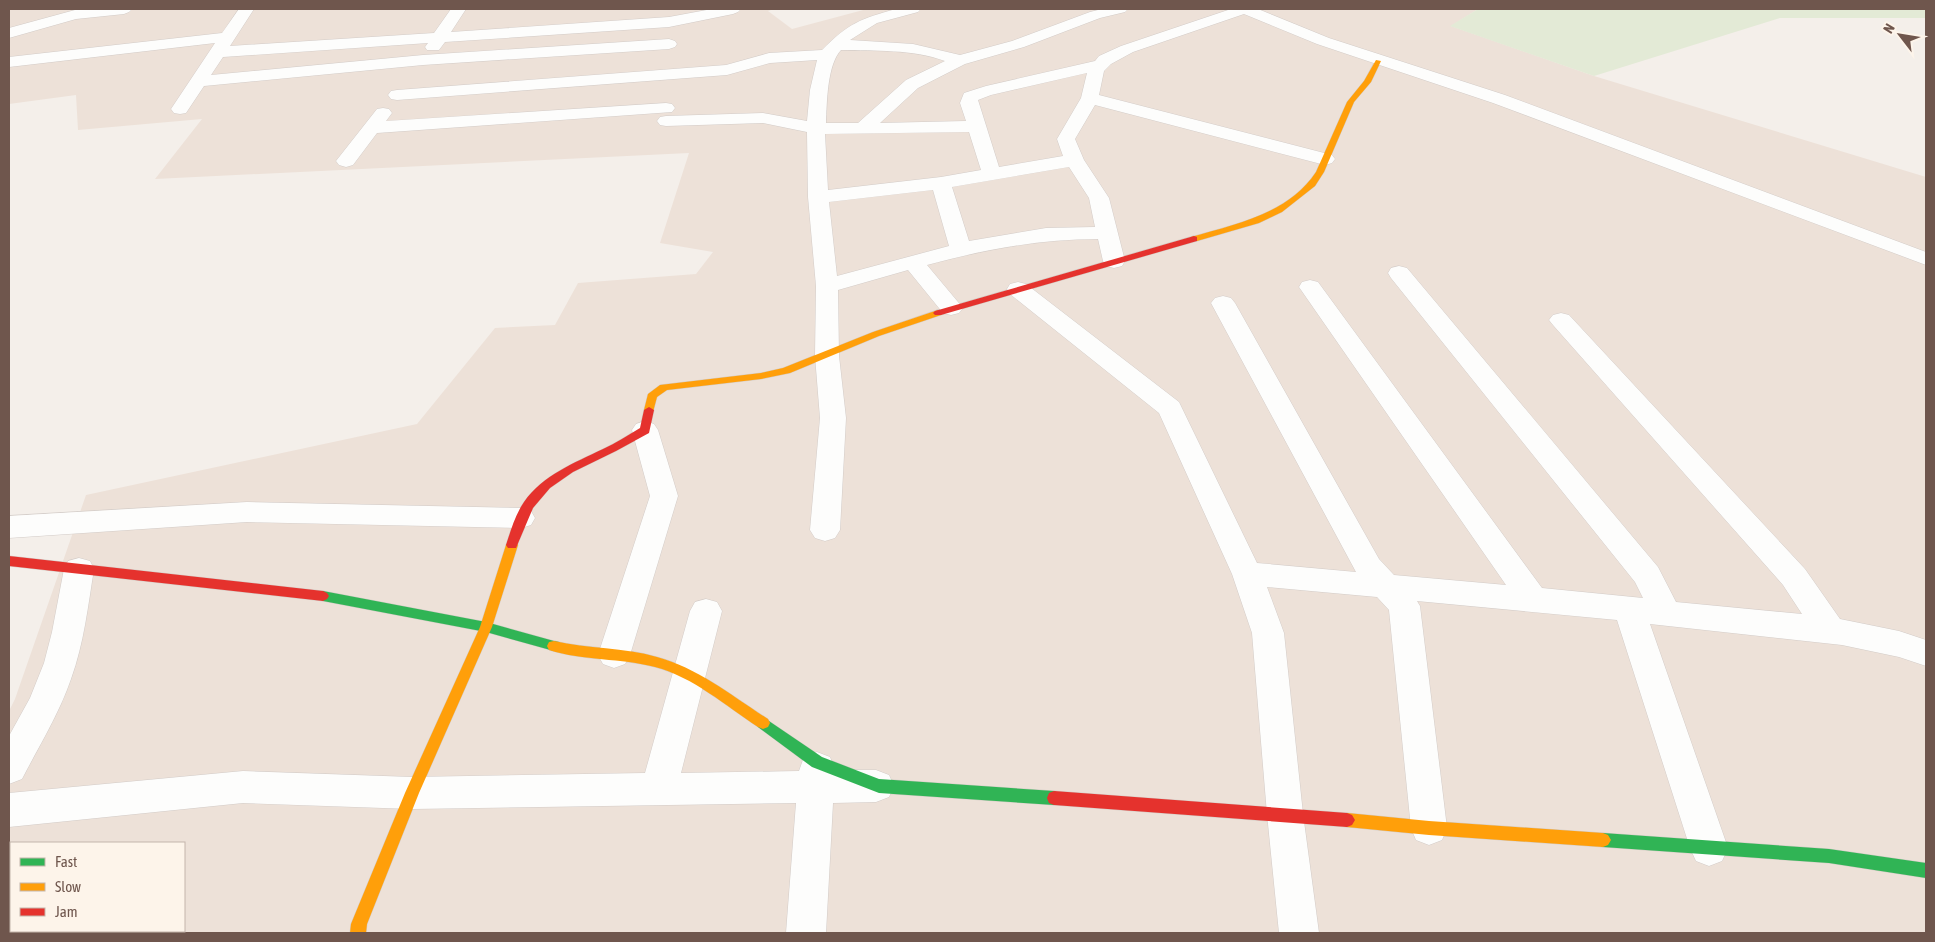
<svg xmlns="http://www.w3.org/2000/svg" width="1935" height="942" viewBox="0 0 1935 942" font-family="'Asap Condensed',sans-serif">
  <rect width="100%" height="100%" fill="#f4efea"/>
  <path fill="#ede1d8" fill-rule="evenodd" d="M9,9H774L768,11L792,29L867,9H1478L1451,26L1594,76L1926,177V933H9V711L15,699L86,495L417,424L495,328L555,325L578,283L696,274L713,252L660,243L689,153L155,179L202,119L78,130L76,95L9,104ZM11,843H184V931H11Z"/>
  <path fill="#e3ead6" d="M1478,9H1926V18H1780L1594,76L1450,26Z"/>
  <g fill="none" stroke-linecap="round" stroke-linejoin="round">
    <defs>
      <g id="street">
        <path d="M88,9H132L129,12L124,14L76,19L9,38V28L75,10Z"/>
        <path d="M239,9H254L230,46L434,33L451,9H466L451,32L669,17L712,9H741L738,12L733,14L669,27L445,42L439,50H427L425,47L428,43L223,57L211,75L423,55L669,39L675,41L677,44L675,47L669,49L423,65L204,86L186,113L180,114L174,113L171,109L215,43L9,67V57L222,33Z"/>
        <path d="M896,9H921L918,12L877,23L850,40L913,44L960,55L1012,41L1090,12L1102,9H1128L1125,12L1100,18L1024,47L965,64L918,88L880,123L966,121L960,103L964,93L986,86L1095,61L1099,56L1121,46L1231,9H1258L1329,38L1505,95L1926,252V265L1493,103L1317,44L1244,14L1133,52L1111,64L1104,71L1099,95L1332,155L1335,159L1332,163L1325,165L1095,105L1075,139L1084,160L1109,198L1125,261L1122,266L1114,268L1106,266L1103,261L1098,239C1039,239 983,250 927,265L963,308L959,313L951,315L943,313L908,270L838,290L839,356L846,418L840,530L835,538L825,541L815,538L810,530L820,418L815,356L816,286L808,197L807,132L763,123L666,126L660,125L657,121L660,117L666,116L763,113L807,121L810,90L817,60L770,63L727,75L397,100L391,99L388,95L391,91L397,90L726,65L769,53L822,50C849,23 860,19 896,9ZM841,50C876,51 912,49 945,61L906,80L858,123H826C827,102 827,65 841,50ZM1087,73L1081,98L1057,139L1063,156L999,167L978,100L991,95ZM969,132L981,170L941,177L828,190L825,134ZM1069,167L1089,198L1095,227L1046,228L969,241L952,187ZM933,190L949,246L837,276L829,202Z"/>
        <path d="M666,103L672,104L675,108L672,112L377,133L353,165L346,167L339,165L336,161L377,109L383,108L389,109L392,113L386,121Z"/>
        <path d="M1399,266L1407,268L1658,567L1676,602L1802,614L1783,585L1553,325L1549,320L1553,315L1561,313L1569,315L1805,569L1840,619L1899,631L1926,640V666L1899,657L1842,645L1650,624L1728,848L1722,861L1709,866L1696,861L1690,848L1617,620L1417,601L1420,606L1447,828L1442,840L1429,845L1416,840L1411,828L1389,610L1377,597L1267,587L1284,633L1303,814L1319,933H1279L1267,814L1252,633L1232,574L1159,413L1010,294L1007,289L1010,284L1018,282L1026,284L1179,402L1257,563L1356,572L1211,303L1215,298L1223,296L1231,298L1235,303L1379,559L1394,575L1506,585L1299,287L1302,282L1310,280L1318,282L1542,588L1643,598L1635,582L1391,278L1388,273L1391,268Z"/>
        <path d="M645,421L654,424L658,430L678,496L630,655L625,664L614,668L603,664L598,655L650,496L632,430L636,424Z"/>
        <path d="M247,502L521,508L531,511L535,518L531,525L521,528L247,522L9,538V516Z"/>
        <path d="M79,558L90,561L94,569C88,606 84,643 71,679C59,714 39,746 22,779L9,784V736L30,698L44,663L52,632L64,569L68,561Z"/>
        <path d="M706,599L717,602L722,611L681,773L799,771L804,757L817,752L830,757L835,770H876L889,775L894,786L889,797L876,802L833,803L826,933H786L796,803L412,809L243,803L9,827V793L243,771L412,777L645,773L690,611L695,602Z"/>
      </g>
      <g id="fast">
        <path d="M323,591L486,622L554,641L559,642L561,646L559,650L554,651L486,632L323,601L319,599L317,596L319,593Z"/>
        <path d="M763,717L822,757L879,779L1054,791L1059,793L1061,798L1059,803L1054,805L879,793L812,767L758,727L756,723L758,719Z"/>
        <path d="M1603,833L1829,849L1926,863V878L1829,863L1603,847L1598,845L1595,840L1598,835Z"/>
      </g>
      <g id="slow">
        <path d="M1376,60L1381,61L1371,82L1354,102L1324,172L1315,186L1282,212L1259,223L1197,241H1191V237C1236,224 1288,214 1316,172L1347,102L1364,81Z"/>
        <path d="M938,310L943,313L941,315L879,336L790,373L761,379L667,390L657,397L653,412H645L644,410L648,394L660,385L761,373L783,368L873,332Z"/>
        <path d="M512,541L516,542L518,545L492,627L419,793L367,924L366,933H350L351,924L405,793L480,627L506,545L508,542Z"/>
        <path d="M554,641C588,649 624,647 657,657C698,668 732,696 768,719L770,723L768,727L763,729L758,727C726,706 693,677 655,667C621,658 584,661 549,650L547,646L549,642Z"/>
        <path d="M1347,813L1429,821L1603,833L1608,835L1611,840L1608,845L1603,847L1429,835L1347,827L1342,825L1339,820L1342,815Z"/>
      </g>
      <g id="jam">
        <path d="M1194,236L1197,237V241L941,315H935L933,313L935,311Z"/>
        <path d="M649,407L654,410L649,433L616,451L573,472L550,488L533,508L516,548H508L506,545C511,530 515,515 524,502C543,475 574,463 603,449C616,443 628,435 640,428L644,410Z"/>
        <path d="M9,556L323,591L327,593L329,596L327,599L323,601L9,566Z"/>
        <path d="M1054,791L1347,813L1352,815L1355,820L1352,825L1347,827L1054,805L1049,803L1047,798L1049,793Z"/>
      </g>
    </defs>
    <use href="#street" stroke="#d3ccc8" stroke-width="1"/>
    <use href="#fast" stroke="#d3ccc6" stroke-width="1"/>
    <use href="#slow" stroke="#d3ccc6" stroke-width="1"/>
    <use href="#jam" stroke="#d3ccc6" stroke-width="1"/>
    <use href="#street" fill="#fdfdfc" fill-rule="evenodd"/>
    <use href="#fast" fill="#30b455" fill-rule="evenodd"/>
    <use href="#slow" fill="#ff9f0a" fill-rule="evenodd"/>
    <use href="#jam" fill="#e5322d" fill-rule="evenodd"/>
  </g>
  <rect width="1935" height="942" fill="none" stroke="#6f564d" stroke-width="20"/>
  <rect x="10" y="842" width="175" height="90" fill="#fdf4ea" stroke="#c4b5ab"/>
  <rect x="20" y="858" width="25" height="8" fill="#30b455" stroke="#c4b5ab"/>
  <text x="55" y="867" font-size="15" fill="#6f564d">Fast</text>
  <rect x="20" y="883" width="25" height="8" fill="#ff9f0a" stroke="#c4b5ab"/>
  <text x="55" y="892" font-size="15" fill="#6f564d">Slow</text>
  <rect x="20" y="908" width="25" height="8" fill="#e5322d" stroke="#c4b5ab"/>
  <text x="55" y="917" font-size="15" fill="#6f564d">Jam</text>
  <g transform="translate(1900 35) rotate(301)" stroke="#fdf4ea" stroke-width="4" paint-order="stroke">
  <path d="M0-4L9 19L0 12L-9 19Z" fill="#6f564d"/>
  <text y="-8" font-size="14" font-weight="bold" text-anchor="middle" fill="#6f564d">N</text>
  </g>
</svg>
